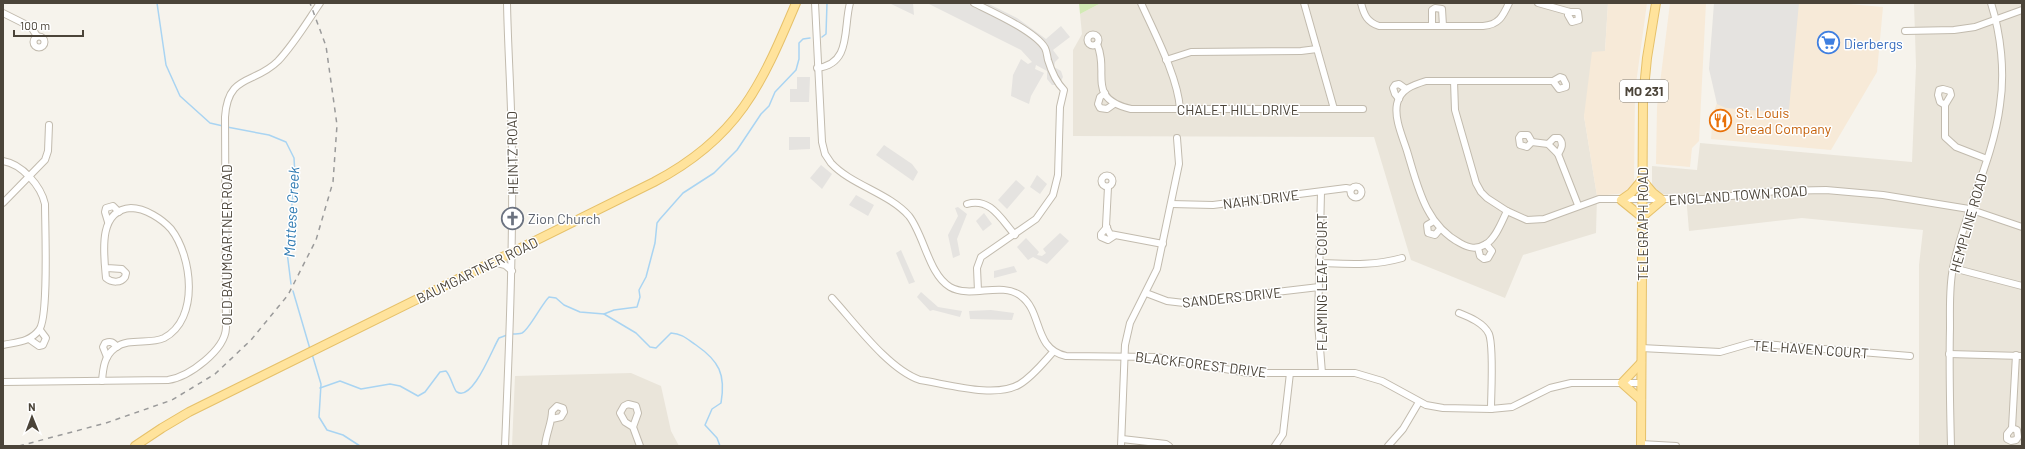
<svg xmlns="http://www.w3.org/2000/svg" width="2025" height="449" viewBox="0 0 2025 449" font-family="Barlow,sans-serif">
  <rect width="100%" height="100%" fill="#f6f3ec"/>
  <g fill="#eae5da">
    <path d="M1101,3H1608L1605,51L1584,116L1597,196L1596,233L1523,255L1505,298L1411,260L1374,137L1073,136V50L1082,34L1080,14Z"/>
    <path d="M1914,3H2022V446H1919V265L1923,230L1802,218L1689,231L1686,195L1659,194L1652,189V166L1697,170L1700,143L1912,162L1916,66Z"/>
    <path d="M631,373L661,386L671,431L679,446H512L515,376Z"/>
  </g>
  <g fill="#f7ead8">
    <path d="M1608,3H1647L1635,91L1634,185L1627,193L1597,196L1584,116L1592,52L1605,51Z"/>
    <path d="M1670,3H1706L1699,141L1692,148L1690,167L1656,164L1657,107Z"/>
    <path d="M1718,3H1838L1883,7L1877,72L1831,150L1711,139L1713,114L1717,103Z"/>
  </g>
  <path fill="#d2eab5" d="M1079,3H1101L1080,14Z"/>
  <g fill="#e5e3e0">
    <path d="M889,3H913L914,15Z"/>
    <path d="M927,3H987L1017,18L1046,39L1061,26L1070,37L1053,50L1059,58L1055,62L1054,67L1061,71L1063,77L1061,81L1056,85H1052L1047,79V71L1036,65L1035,69L1044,73L1031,96L1029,104L1011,96L1013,75L1021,59L1028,64L1032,62L1021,50Z"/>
    <path d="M1714,3H1799L1789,109L1783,113L1726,108L1717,104L1709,69Z"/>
    <path d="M797,77H810L809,102H790V89H797Z"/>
    <path d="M789,137H810V149L789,150Z"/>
    <path d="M884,145L912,164L918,172L913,181L876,155Z"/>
    <path d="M821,165L832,174L822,189L810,178Z"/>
    <path d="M1037,175L1047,184L1040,194L1030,187Z"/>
    <path d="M1016,180L1025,188L1007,209L998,200Z"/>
    <path d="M856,195L874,205L868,216L849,205Z"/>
    <path d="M958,207L967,214L957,239L960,255L953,258L948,235L958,216L955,208Z"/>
    <path d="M984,213L992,224L983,231L976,221Z"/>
    <path d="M1060,233L1069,241L1047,264L1033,257L1028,260L1017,247L1026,238L1039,252L1037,255L1042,256L1046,253L1043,249Z"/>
    <path d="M901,250L915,282L909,284L896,253Z"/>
    <path d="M1014,266L1017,272L994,278V271Z"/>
    <path d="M921,292L938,307L962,311L960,317L933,310L930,311L917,297Z"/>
    <path d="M991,310L1014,313L1012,320L970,319L969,311Z"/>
  </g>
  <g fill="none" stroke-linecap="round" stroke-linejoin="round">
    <g stroke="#a9d4f2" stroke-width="1.5">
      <path d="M157,3L166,65L180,96L210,123L223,126"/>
      <path d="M822,37L826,34L827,3"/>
      <path d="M227,127L269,135L286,142L294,158L295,175L287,252L291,284"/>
      <path d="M293,291L310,349"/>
      <path d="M604,314L636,333L650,347L656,348L671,333C683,334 687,339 696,345C719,361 726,374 721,403L712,409L705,425L717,438L720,446"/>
      <path d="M512,334C515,334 519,334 522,333C529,330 541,305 549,297L556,298L564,305L580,312L604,314L614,310L637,307L640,297L639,290L646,277L655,243L657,223L660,219L683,193L714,173L737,150L761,114L769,106L775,92L796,70L799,59V43L803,39L810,38"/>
      <path d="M312,354L321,384L319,417L327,430L343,435L360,446"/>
      <path d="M320,388L340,381L361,389L390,384L400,386L418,396L425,392L440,372L446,371C451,376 454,391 457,392C473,402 493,347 499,338L507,335"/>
    </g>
    <defs>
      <g id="minor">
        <path d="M815,3L822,142L825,154L831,163C851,185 889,193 909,216C924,235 929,275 950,287C971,299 1001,281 1021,296C1043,312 1033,349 1066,356L1156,357L1248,373H1355L1382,381L1426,405L1443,408L1491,409L1512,407L1550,388L1571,383H1641"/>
        <path d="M974,3C992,12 1035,31 1045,48C1047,52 1047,56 1048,60C1051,70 1057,83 1064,90L1060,107L1058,175L1053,195L1036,219L981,257L977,268L978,291"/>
        <path d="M1141,3C1154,32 1178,77 1180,109"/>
        <path d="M1304,3L1334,109"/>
        <path d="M1361,3C1364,15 1367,22 1379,26H1483C1499,25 1503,16 1509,3"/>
        <path d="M1538,3L1570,12H1578L1579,20L1572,22L1568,15L1570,12"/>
        <path d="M3,13L31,27L37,36"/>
        <path d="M1432,26V10L1435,8L1442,9L1443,26"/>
        <path d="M1905,31L1954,30L1975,27L2022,10"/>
        <circle cx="1093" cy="40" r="5.5"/>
        <circle cx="39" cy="42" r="5.5"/>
        <path d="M1097,44C1110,73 1085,98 1131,109H1363"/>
        <path d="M1166,60L1191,52L1301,51L1317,49"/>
        <path d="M817,68C852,64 843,28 850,3"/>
        <path d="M1454,81L1455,110L1476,183L1481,192L1487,198L1507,211L1527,220L1544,219L1599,199H1704L1777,191L1826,190L1883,195L1969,209L2022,227"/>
        <path d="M1105,93L1100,97L1098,104L1100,108L1107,109L1114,104"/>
        <path d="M1399,99L1395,94L1393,88L1395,85L1399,84L1406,89"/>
        <path d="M1945,105L1951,95L1950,91L1943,89L1939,90L1938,95L1940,102L1945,105V137L1956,147L1987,159"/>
        <path d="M1532,142L1527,147L1520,145L1519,138L1521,135H1528L1532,142L1548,144L1558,154L1578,205"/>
        <path d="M1548,144L1554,138H1559C1564,143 1562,148 1558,154"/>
        <path d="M3,161C22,164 41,186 45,204C45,226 49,318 39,330C30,342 17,342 3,345"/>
        <circle cx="1107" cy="181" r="5.5"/>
        <circle cx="1356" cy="192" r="5.5"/>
        <path d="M1108,187L1106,226L1110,234L1163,244"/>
        <path d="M1321,192L1318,323L1322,373"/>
        <path d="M3,203L45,160L48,151L49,125"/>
        <path d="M967,204C990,197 1001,219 1015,235"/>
        <path d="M1171,204L1213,205L1346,188L1351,189"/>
        <path d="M1507,211C1502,221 1496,238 1486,244C1476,250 1469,248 1460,243C1425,224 1418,187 1407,151C1403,138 1394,119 1397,104C1400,89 1413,85 1426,81H1553L1560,77L1563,78L1566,84V87L1559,89L1553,81"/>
        <path d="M1434,221L1427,225L1428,233L1435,235L1440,229"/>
        <path d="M108,222L105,212L106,208L113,206L119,212"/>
        <path d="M1107,227L1101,234V237L1108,240L1114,236"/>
        <path d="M1478,248L1480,256L1484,259L1488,258L1492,251L1486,244"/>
        <path d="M493,262L505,265L512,271"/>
        <path d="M1320,263C1348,264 1374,266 1402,258"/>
        <path d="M1953,268L2022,286"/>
        <path d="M1146,293L1167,301L1184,303L1319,287"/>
        <path d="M832,298C855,323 888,369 920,380C947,384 996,399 1020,384C1033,376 1043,363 1053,352"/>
        <path d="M1459,313C1469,317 1484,323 1489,334C1494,347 1491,394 1491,409"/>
        <path d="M29,339L39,346L43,345L46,338L40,330"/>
        <path d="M1641,348L1720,352L1751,343L1910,356"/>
        <path d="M1949,354L2022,356"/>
        <path d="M107,357L103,347L105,343C111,341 113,342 117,347"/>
        <path d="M102,381C103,369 104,356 115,348C129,337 149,345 164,338C200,319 192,256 171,229C162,219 145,208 131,208C97,210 104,255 106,278C112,283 121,283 125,277L126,273L122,269L107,268"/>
        <path d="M3,382L168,380C189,377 225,350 226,328L225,117C228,73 254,85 278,61C294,44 307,22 320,3"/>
        <path d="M633,427L625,422L620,413L624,406L628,404L636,406L638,413L633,427L640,446"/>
        <path d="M2012,428L2017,430L2018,437L2016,440L2011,441L2007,439V434L2012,428L2016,355"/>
        <path d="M1122,439L1166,444L1169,446"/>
        <path d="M1641,444L1676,446"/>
        <path d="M505,446C509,350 513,254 512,158C512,106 508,55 507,3"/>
        <path d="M545,446C546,433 552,423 552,411L557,406L563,408L564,412L561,417L552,419"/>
        <path d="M1121,446L1125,345L1130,323L1157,269L1179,164L1177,138"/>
        <path d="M1275,446L1283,434L1290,373"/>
        <path d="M1388,446L1403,429L1419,402"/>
        <path d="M1951,446C1950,407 1949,367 1950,328C1950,308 1949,287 1953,268C1964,212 1993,161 2000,105C2005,72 2001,35 1991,3"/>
      </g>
      <g id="major">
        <path d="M1642,217L1621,200L1631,193L1642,180"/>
        <path d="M1642,217L1662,200L1653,193L1642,180"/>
        <path d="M1641,400L1622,383L1641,363"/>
        <path d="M135,446L162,428L189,412L654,182C738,138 761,86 796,3"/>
        <path d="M1641,446L1643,99L1647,58L1656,3"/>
      </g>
    </defs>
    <use href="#minor" stroke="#c2bbae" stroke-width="8"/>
    <use href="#major" stroke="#e6c16a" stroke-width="10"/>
    <use href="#minor" stroke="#fff" stroke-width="6"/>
    <use href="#major" stroke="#ffe39c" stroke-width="8"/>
    <path stroke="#9a9a9a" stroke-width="1.5" stroke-dasharray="5 5" stroke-linecap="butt" d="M19,446L106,423L172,400L215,374L251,340L288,295L316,240L333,182L337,125L326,46L310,3"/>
  </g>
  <defs>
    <symbol id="supermarket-ring" viewBox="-11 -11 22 22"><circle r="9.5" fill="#fff" stroke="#3f7fe0" stroke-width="1.5"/><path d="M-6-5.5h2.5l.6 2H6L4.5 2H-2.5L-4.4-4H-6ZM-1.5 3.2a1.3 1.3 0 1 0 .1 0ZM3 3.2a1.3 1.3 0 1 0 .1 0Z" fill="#3f7fe0"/></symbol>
    <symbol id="restaurant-ring" viewBox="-11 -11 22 22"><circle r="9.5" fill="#fff" stroke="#e8710a" stroke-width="1.5"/><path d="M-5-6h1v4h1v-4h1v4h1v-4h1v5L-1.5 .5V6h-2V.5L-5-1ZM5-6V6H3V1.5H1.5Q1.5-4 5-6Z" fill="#e8710a"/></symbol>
    <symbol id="church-ring" viewBox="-11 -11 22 22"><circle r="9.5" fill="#fff" stroke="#6b7280" stroke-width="1.5"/><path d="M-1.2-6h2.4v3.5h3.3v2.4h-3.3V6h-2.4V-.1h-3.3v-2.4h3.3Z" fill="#6b7280"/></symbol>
  </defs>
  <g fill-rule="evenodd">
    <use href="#supermarket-ring" x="1816" y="30" width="25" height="25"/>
    <use href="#restaurant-ring" x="1708" y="108" width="25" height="25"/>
    <use href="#church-ring" x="500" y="206" width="25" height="25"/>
  </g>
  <g text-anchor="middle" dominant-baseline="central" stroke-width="3" stroke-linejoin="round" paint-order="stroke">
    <rect fill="#fff" stroke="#817c74" stroke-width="1" x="1620" y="80" width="48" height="22" rx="3"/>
    <g font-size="13" font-weight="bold" fill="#4b4439">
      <text x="1644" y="91">MO 231</text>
    </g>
    <g font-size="14" fill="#366cbe" stroke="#fff" text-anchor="start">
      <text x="1844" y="43">Dierbergs</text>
    </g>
    <g font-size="14" fill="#4b4439" stroke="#fff">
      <text x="1238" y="109">CHALET HILL DRIVE</text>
      <text transform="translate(512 153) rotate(-91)">HEINTZ ROAD</text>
      <text transform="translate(1738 195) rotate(-4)">ENGLAND TOWN ROAD</text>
      <text transform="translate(1261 199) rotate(-7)">NAHN DRIVE</text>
      <text transform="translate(1968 223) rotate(-74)">HEMPLINE ROAD</text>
      <text transform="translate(1642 224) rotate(-90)">TELEGRAPH ROAD</text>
      <text transform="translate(226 245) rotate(-90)">OLD BAUMGARTNER ROAD</text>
      <text transform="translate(477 270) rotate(-26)">BAUMGARTNER ROAD</text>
      <text transform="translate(1321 282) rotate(-90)">FLAMING LEAF COURT</text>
      <text transform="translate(1232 297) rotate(-6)">SANDERS DRIVE</text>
      <text transform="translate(1811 349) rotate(4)">TEL HAVEN COURT</text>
      <text transform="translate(1201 364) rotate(7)">BLACKFOREST DRIVE</text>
    </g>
    <g font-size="14" fill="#c56008" stroke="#fff" text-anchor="start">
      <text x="1736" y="112">St. Louis<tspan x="1736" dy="16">Bread Company</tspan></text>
    </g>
    <g font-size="14" fill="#5b616d" stroke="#fff" text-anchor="start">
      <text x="528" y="218">Zion Church</text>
    </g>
    <g font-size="15" font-style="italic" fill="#2e7ab2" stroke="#fff">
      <text transform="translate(291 212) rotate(-87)">Mattese Creek</text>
    </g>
  </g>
  <rect width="2025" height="449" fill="none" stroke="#4b4439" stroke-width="8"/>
  <g transform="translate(32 417) rotate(359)" stroke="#ffffff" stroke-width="3" paint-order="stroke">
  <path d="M0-3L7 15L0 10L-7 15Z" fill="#4b4439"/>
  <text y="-6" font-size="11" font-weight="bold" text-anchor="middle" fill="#4b4439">N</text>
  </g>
  <path d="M14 30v6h69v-6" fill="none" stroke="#4b4439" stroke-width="2"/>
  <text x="20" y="30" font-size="12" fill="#4b4439" stroke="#ffffff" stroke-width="3" paint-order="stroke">100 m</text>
</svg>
